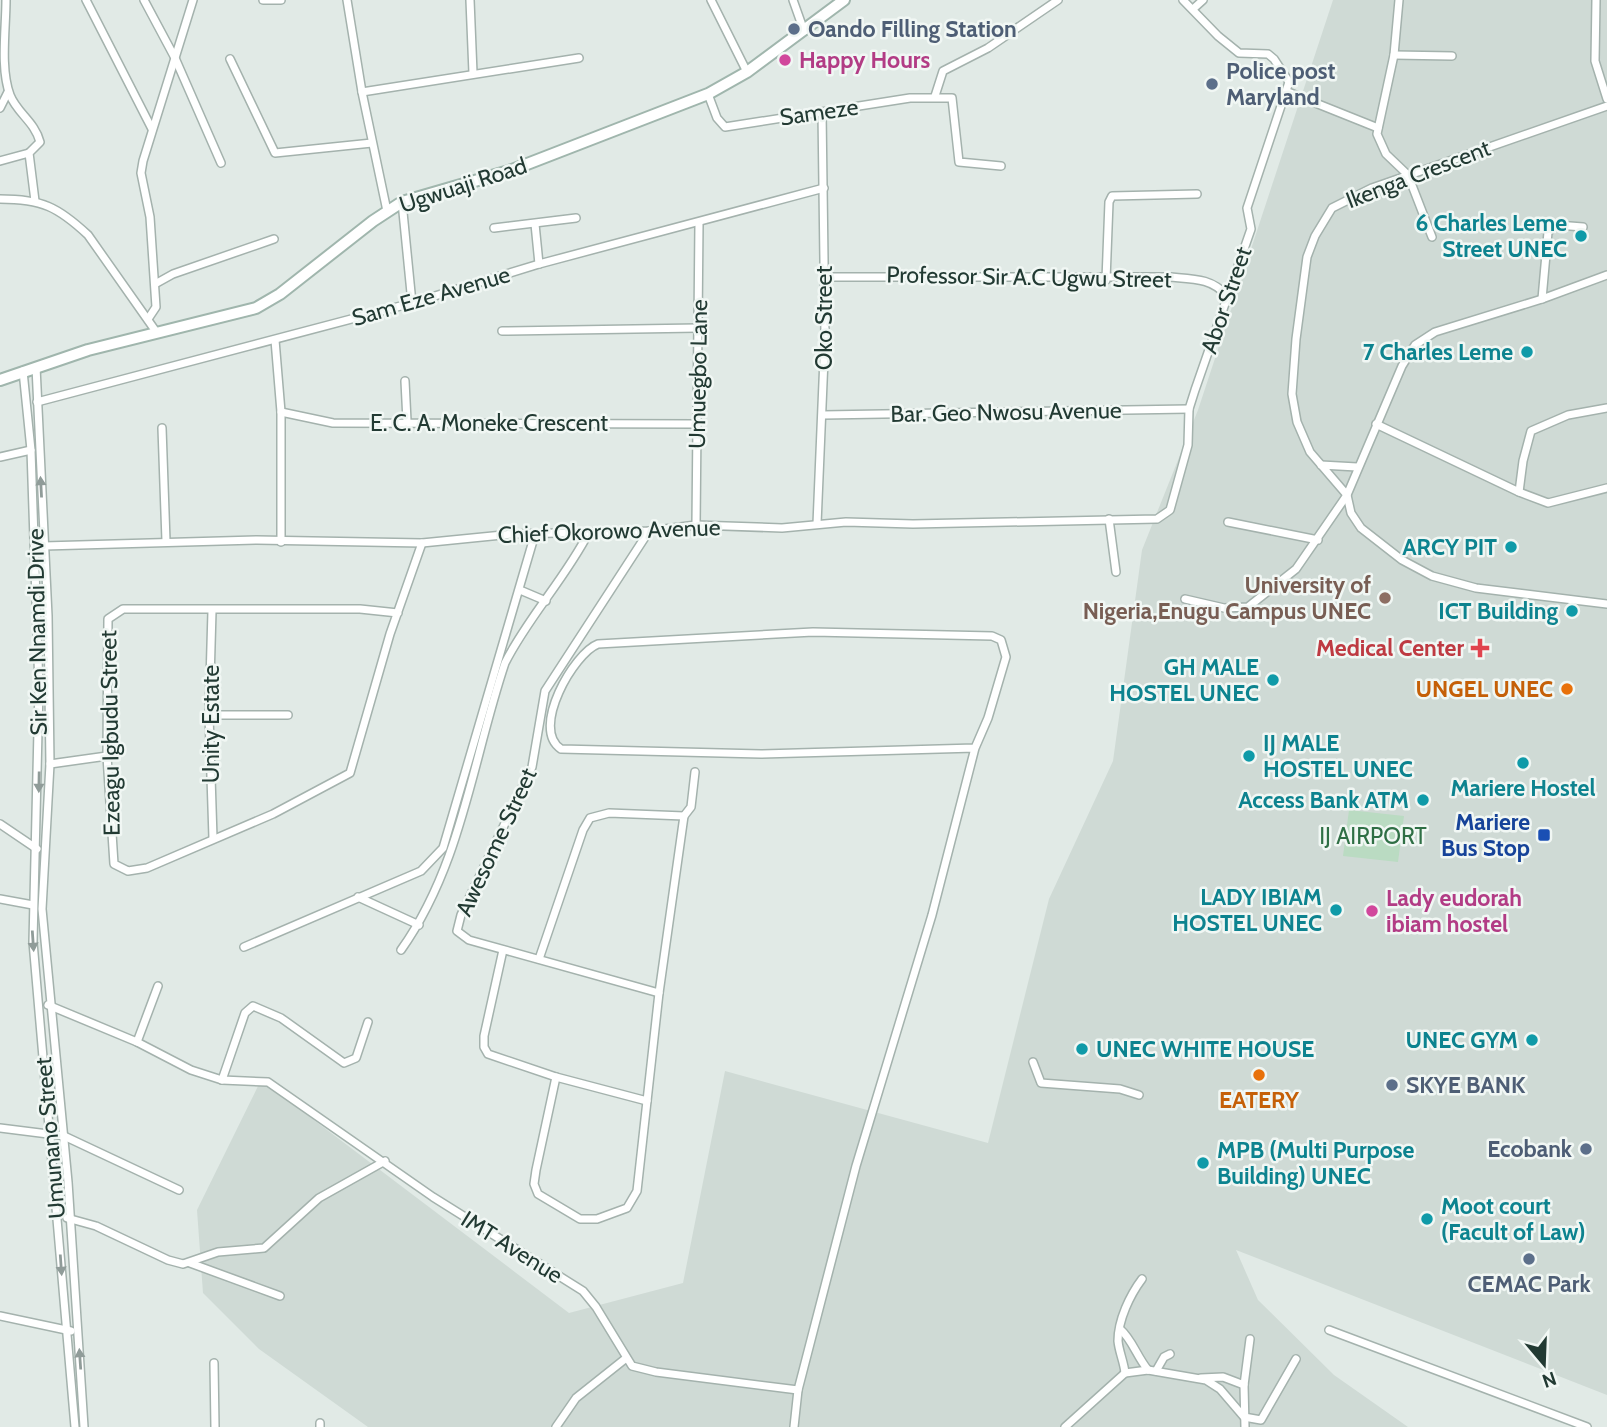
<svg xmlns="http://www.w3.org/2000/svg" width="1607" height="1427" viewBox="0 0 1607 1427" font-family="Cabin,sans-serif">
  <rect width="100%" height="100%" fill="#e1eae6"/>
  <path fill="#cfdad5" d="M1333,0H1607V1395L1236,1250L1258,1300L1334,1375L1408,1427H368L259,1349L203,1293L197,1210L261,1080L569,1313L683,1283L725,1071L988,1143L1049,899L1113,761L1142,550L1198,410Z"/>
  <path fill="#badbc2" d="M1349,810L1404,816L1398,862L1343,856Z"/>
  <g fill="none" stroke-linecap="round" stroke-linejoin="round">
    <defs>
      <g id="minor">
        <path d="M6,0C6,29 0,68 10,95C17,113 35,122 40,142L29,153L35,201"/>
        <path d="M86,0L152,129"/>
        <path d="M144,0L175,58L221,163"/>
        <path d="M263,0H281"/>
        <path d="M347,0L362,92L387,211"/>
        <path d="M470,0L473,73"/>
        <path d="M711,0L747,72"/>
        <path d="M793,0L804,31"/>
        <path d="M1399,0L1394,55L1377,134L1386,154L1408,175L1432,237"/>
        <path d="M1596,0L1595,61L1607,99"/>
        <path d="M1193,9L1203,0"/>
        <path d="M1394,55L1452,56"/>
        <path d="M230,59L275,153L372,143"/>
        <path d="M362,92L579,58"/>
        <path d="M1288,92L1378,128"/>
        <path d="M708,94L717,118L725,127L910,98H952L959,162L1001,166"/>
        <path d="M935,96L943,71L988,48L1058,0"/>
        <path d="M1607,106L1372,188L1332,208L1315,236L1307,257L1296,339L1292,394L1297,422L1310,452L1347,495L1351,513L1361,528L1402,560L1432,576L1476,588L1607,604"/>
        <path d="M0,108L8,92"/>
        <path d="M0,161L29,153"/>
        <path d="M0,199C42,199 58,207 88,235L157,333"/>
        <path d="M402,202L412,303"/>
        <path d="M535,224L539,264"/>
        <path d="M494,228L576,218"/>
        <path d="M824,277H1170C1193,279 1212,278 1227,296"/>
        <path d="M1106,280L1109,202L1112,196L1197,194"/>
        <path d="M155,284L173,274L274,239"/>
        <path d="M1542,299L1548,232L1557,225L1583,227"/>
        <path d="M148,319L156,307L150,217L141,173L143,161L193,0"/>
        <path d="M502,331L698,328"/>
        <path d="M275,340L281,412V542"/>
        <path d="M36,367L48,616L50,764L42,909L68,1182L84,1427"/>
        <path d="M23,371L31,450L39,688L33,942L75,1427"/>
        <path d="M405,381L407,421"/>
        <path d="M37,402L412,303L539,264L824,188"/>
        <path d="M281,412L333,423L697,424"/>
        <path d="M823,415L1189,409"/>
        <path d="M1376,424L1519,492L1548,503L1607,488"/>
        <path d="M162,428L166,541"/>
        <path d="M0,457L31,450"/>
        <path d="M1321,465L1357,467"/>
        <path d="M1519,492L1523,461L1531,431L1568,415L1607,408"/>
        <path d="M1109,519L1116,572"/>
        <path d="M1228,522L1318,540"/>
        <path d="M817,524L825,335L822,112"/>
        <path d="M696,525L699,223"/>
        <path d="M649,531L545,691L532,767L461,915L457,931L469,940L659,993"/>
        <path d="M44,546L257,540L422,543L512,534L649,531L696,525L782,528L846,522L913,524L1157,519L1170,510L1188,445L1189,409L1195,390L1251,229L1247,208L1289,82L1274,59L1268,54L1239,53L1218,36L1183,0"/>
        <path d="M520,590L546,601"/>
        <path d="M1185,599L1224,608L1248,607L1296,569L1347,495L1402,366L1415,345L1435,332L1542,299L1607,275"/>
        <path d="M212,611L209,715L213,838"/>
        <path d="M398,613L360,609H123L108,619L107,756L114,864L128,871L147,868L273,814L350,773L390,634L422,543"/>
        <path d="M209,715H288"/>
        <path d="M50,764L107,756"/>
        <path d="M0,824L37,849"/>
        <path d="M358,897L419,925"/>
        <path d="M0,899L33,905"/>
        <path d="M244,947L421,871L443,848L535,534"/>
        <path d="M401,950C462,864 472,761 505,663C528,617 565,579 589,532"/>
        <path d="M503,950L484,1036V1047L488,1054L556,1077L647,1101"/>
        <path d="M539,959L583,830L590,818L609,813L684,816"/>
        <path d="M48,1005L137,1042L191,1070L222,1080L245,1013L253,1006L281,1018L344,1063L356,1058L368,1022"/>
        <path d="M137,1042L158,986"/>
        <path d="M1033,1062L1041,1083L1120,1089L1139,1095"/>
        <path d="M556,1077L536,1170L534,1184L538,1194L580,1219H597L627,1208L637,1191L659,993L684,816L691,807L695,772"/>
        <path d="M222,1080L268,1082L433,1197L583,1291L596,1307L632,1366L656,1372L798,1390"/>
        <path d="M0,1128L64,1136L179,1190"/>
        <path d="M67,1218L96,1226L168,1260L183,1264L218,1252L264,1248L319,1198L385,1161"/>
        <path d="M190,1263L280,1296"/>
        <path d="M0,1316L71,1331"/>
        <path d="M1120,1329C1132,1339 1137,1357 1148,1370"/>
        <path d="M1329,1330L1587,1427"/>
        <path d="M214,1363L215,1427"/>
        <path d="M1156,1371L1164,1357L1170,1354"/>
        <path d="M1125,1373C1124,1362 1119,1352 1118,1341C1118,1320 1130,1295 1142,1279"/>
        <path d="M1201,1378L1223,1377L1244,1385"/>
        <path d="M320,1423V1427"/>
        <path d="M556,1427L576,1398L625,1359"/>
        <path d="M794,1427L798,1390L856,1166L932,915L975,748L988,718L1006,657L1001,640L992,636L813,632L598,644C574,653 530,729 561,749L761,754L975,748"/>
        <path d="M1065,1427L1125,1373L1148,1370L1206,1380L1220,1389L1244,1417L1261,1420L1296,1359"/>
        <path d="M1245,1427L1244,1385L1250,1339"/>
      </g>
      <path id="secondary" d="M0,380L88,350L256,308L280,294L373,221L402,202L509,171L708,94L747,72L844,0"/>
    </defs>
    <use href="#minor" stroke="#a4b2ad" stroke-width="10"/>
    <use href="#secondary" stroke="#a0b6ad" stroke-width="14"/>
    <use href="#minor" stroke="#fff" stroke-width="7"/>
    <use href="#secondary" stroke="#fff" stroke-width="10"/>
  </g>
  <defs><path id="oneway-solid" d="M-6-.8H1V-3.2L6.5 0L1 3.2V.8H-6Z" transform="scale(1.75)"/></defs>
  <g fill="#909c99">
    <use href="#oneway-solid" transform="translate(41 487) rotate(-93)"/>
    <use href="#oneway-solid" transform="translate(39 782) rotate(91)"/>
    <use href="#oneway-solid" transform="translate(33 941) rotate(86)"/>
    <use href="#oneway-solid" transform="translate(61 1265) rotate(86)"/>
    <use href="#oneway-solid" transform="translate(80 1359) rotate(-94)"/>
  </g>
  <g fill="#5c6f8a" stroke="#f1f7f4" stroke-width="2.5">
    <circle cx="794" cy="29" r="7"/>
    <circle cx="1212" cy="84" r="7"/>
    <circle cx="1392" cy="1085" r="7"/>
    <circle cx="1586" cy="1149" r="7"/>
    <circle cx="1529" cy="1259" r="7"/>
  </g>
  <g fill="#d1479c" stroke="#f1f7f4" stroke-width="2.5">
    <circle cx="785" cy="60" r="7"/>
    <circle cx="1372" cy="911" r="7"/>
  </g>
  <g fill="#0f9aa8" stroke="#f1f7f4" stroke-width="2.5">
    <circle cx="1581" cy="236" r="7"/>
    <circle cx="1527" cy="352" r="7"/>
    <circle cx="1511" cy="547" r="7"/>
    <circle cx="1572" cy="611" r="7"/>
    <circle cx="1273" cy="680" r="7"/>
    <circle cx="1249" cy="756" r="7"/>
    <circle cx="1523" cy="763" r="7"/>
    <circle cx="1423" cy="800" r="7"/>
    <circle cx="1336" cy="910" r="7"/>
    <circle cx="1532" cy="1040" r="7"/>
    <circle cx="1082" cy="1049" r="7"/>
    <circle cx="1203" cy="1163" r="7"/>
    <circle cx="1427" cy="1219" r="7"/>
  </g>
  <circle fill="#8d6e63" stroke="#f1f7f4" stroke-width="2.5" cx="1385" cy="598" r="7"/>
  <path fill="#e0444e" stroke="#f1f7f4" stroke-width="2.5" d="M1476.5 637.5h7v7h7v7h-7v7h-7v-7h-7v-7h7z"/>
  <g fill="#e8710a" stroke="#f1f7f4" stroke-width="2.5">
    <circle cx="1567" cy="689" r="7"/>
    <circle cx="1259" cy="1075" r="7"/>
  </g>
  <rect fill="#1a4fb4" stroke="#f1f7f4" stroke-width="2.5" x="1537" y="828" width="14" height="14" rx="3.5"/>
  <g text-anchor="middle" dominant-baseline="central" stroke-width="5" stroke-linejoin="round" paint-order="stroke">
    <g font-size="23" font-weight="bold" fill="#4e5e75" stroke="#f1f7f4" text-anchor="start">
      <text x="808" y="29">Oando Filling Station</text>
      <text x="1226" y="71">Police post<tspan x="1226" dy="26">Maryland</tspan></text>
      <text x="1406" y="1085">SKYE BANK</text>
      <text x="1572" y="1149" text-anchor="end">Ecobank</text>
      <text x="1529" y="1284" text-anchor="middle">CEMAC Park</text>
    </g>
    <g font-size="23" font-weight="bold" fill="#b23c85" stroke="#f1f7f4" text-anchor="start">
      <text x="799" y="60">Happy Hours</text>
      <text x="1386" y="898">Lady eudorah<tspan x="1386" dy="26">ibiam hostel</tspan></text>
    </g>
    <g font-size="23" fill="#223a33" stroke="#f1f7f4">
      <text transform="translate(819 112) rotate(-8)">Sameze</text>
      <text transform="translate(1418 174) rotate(-21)">Ikenga Crescent</text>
      <text transform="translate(463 185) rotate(-18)">Ugwuaji Road</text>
      <text transform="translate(1029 277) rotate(1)">Professor Sir A.C Ugwu Street</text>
      <text transform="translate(431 296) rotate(-16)">Sam Eze Avenue</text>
      <text transform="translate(1226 300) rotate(-71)">Abor Street</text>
      <text transform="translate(824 318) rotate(-90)">Oko Street</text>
      <text transform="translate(698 374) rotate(-89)">Umuegbo Lane</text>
      <text transform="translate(1006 412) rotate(-1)">Bar. Geo Nwosu Avenue</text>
      <text x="489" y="423">E. C. A. Moneke Crescent</text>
      <text transform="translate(609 531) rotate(-2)">Chief Okorowo Avenue</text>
      <text transform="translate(37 632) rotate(-91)">Sir Ken Nnamdi Drive</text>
      <text transform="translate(211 724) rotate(-90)">Unity Estate</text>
      <text transform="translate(110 733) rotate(-91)">Ezeagu Igbudu Street</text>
      <text transform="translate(496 842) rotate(-65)">Awesome Street</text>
      <text transform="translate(50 1138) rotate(-95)">Umunano Street</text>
      <text transform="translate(512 1247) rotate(32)">IMT Avenue</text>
    </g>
    <g font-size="23" font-weight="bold" fill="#0d838f" stroke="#f1f7f4" text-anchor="end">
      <text x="1567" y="223">6 Charles Leme<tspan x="1567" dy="26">Street UNEC</tspan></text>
      <text x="1513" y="352">7 Charles Leme</text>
      <text x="1497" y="547">ARCY PIT</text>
      <text x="1558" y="611">ICT Building</text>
      <text x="1259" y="667">GH MALE<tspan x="1259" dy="26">HOSTEL UNEC</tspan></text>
      <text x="1263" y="743" text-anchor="start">IJ MALE<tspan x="1263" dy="26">HOSTEL UNEC</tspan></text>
      <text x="1523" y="788" text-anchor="middle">Mariere Hostel</text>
      <text x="1409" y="800">Access Bank ATM</text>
      <text x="1322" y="897">LADY IBIAM<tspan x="1322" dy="26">HOSTEL UNEC</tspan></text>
      <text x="1518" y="1040">UNEC GYM</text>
      <text x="1096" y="1049" text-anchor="start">UNEC WHITE HOUSE</text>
      <text x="1217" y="1150" text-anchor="start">MPB (Multi Purpose<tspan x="1217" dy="26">Building) UNEC</tspan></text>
      <text x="1441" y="1206" text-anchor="start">Moot court<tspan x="1441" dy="26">(Facult of Law)</tspan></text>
    </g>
    <g font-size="23" font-weight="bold" fill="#785e54" stroke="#f1f7f4" text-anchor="end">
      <text x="1371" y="585">University of<tspan x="1371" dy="26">Nigeria,Enugu Campus UNEC</tspan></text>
    </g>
    <g font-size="23" font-weight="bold" fill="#be3a42" stroke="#f1f7f4" text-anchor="end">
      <text x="1464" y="648">Medical Center</text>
    </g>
    <g font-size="23" font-weight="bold" fill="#c56008" stroke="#f1f7f4" text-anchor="end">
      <text x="1553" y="689">UNGEL UNEC</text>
      <text x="1259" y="1100" text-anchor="middle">EATERY</text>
    </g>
    <g font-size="23" font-weight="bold" fill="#164399" stroke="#f1f7f4" text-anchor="end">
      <text x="1530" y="822">Mariere<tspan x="1530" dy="26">Bus Stop</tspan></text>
    </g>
    <g font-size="23" fill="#2f6f45" stroke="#f1f7f4">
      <text x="1373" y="836">IJ AIRPORT</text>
    </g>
  </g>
  <g transform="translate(1544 1364) rotate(161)" stroke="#f1f7f4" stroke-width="5" paint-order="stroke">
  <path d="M0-5L12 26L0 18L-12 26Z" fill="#223a33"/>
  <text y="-10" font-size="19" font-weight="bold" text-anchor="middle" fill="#223a33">N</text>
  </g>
</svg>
